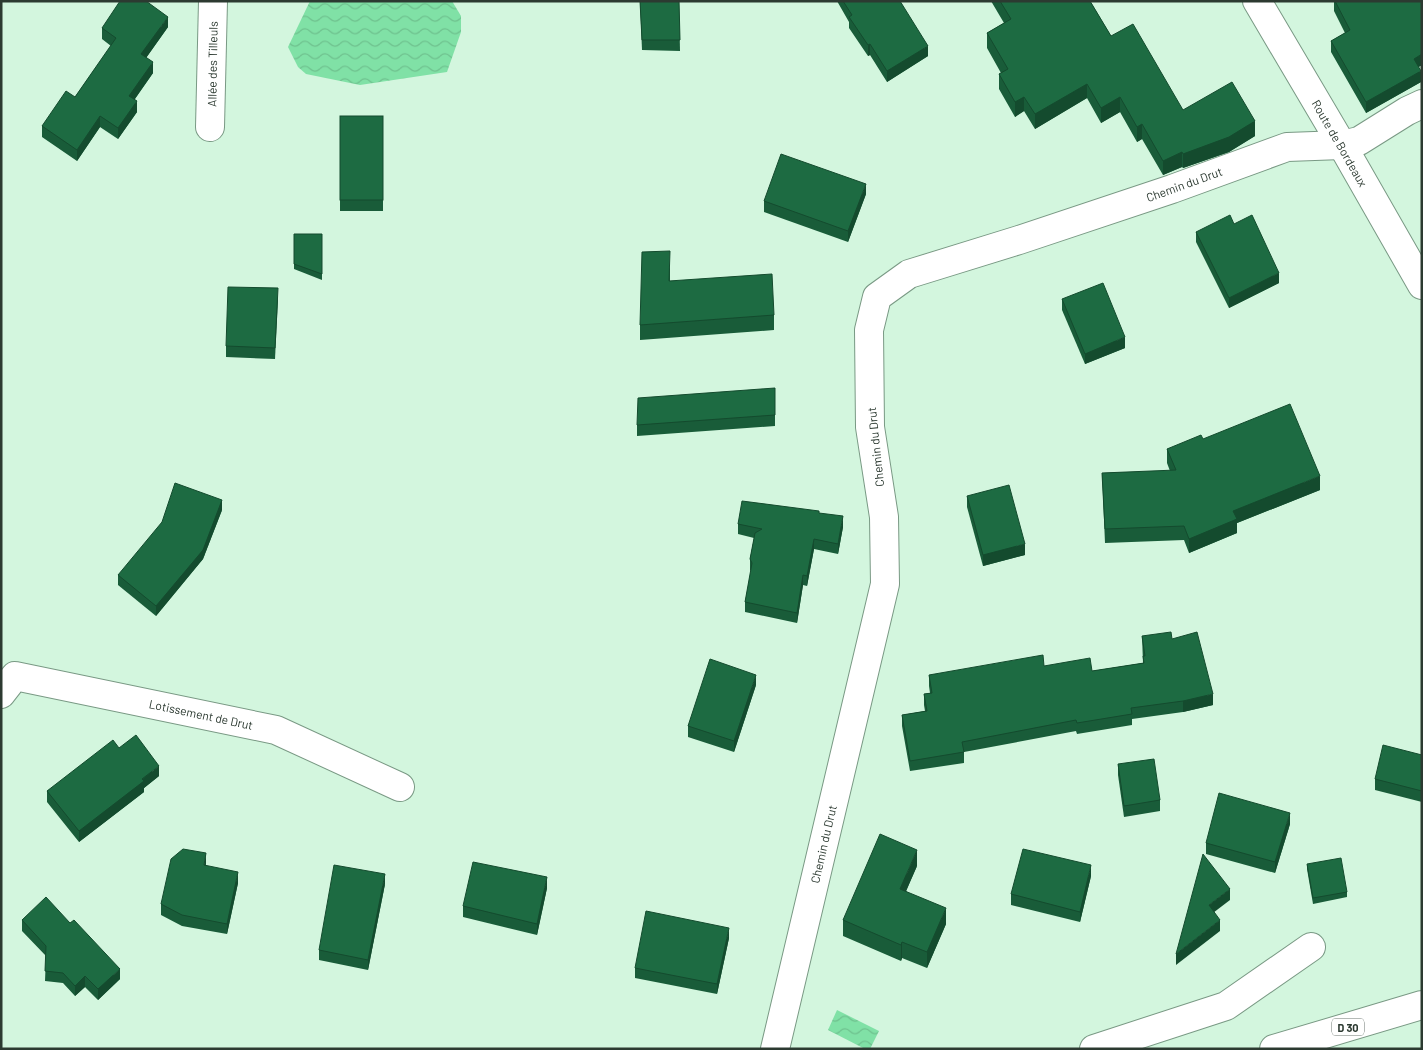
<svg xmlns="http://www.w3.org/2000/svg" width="1423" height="1050" viewBox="0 0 1423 1050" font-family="Barlow,sans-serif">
  <defs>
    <pattern id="water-waves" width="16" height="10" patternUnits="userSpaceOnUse" patternTransform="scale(1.25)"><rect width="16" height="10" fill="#80e1a6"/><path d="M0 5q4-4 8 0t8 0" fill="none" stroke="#6fc28f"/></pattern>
  </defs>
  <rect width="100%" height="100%" fill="#d3f6de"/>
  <g fill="url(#water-waves)">
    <path d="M310,1H452L461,16V32L447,72L360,85L306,74L298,67L288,47Z"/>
    <path d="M837,1010L879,1031L870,1049H865L828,1030Z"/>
  </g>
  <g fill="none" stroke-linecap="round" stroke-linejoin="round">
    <defs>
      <g id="street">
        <path d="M210,127L213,1"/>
        <path d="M1,694L15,676L276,730L400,787"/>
        <path d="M775,1049L885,584L884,517L870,427L869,330L877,297L909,274L1019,240L1172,189L1287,147L1342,145L1359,141L1407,111L1422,104"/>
        <path d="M1094,1049L1226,1006L1311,947"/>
      </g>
      <path id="secondary" d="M1257,1L1342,145L1422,285"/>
      <path id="primary" d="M1274,1049L1422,1005"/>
    </defs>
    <use href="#street" stroke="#799984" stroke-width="30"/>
    <use href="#secondary" stroke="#799984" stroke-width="30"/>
    <use href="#primary" stroke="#799984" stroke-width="30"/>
    <use href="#street" stroke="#fff" stroke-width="28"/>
    <use href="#secondary" stroke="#fff" stroke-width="28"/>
    <use href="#primary" stroke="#fff" stroke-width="28"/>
  </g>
  <g fill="#195c39">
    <path d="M640,1H679L680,51L642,50Z"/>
    <path d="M837,1H900L928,56L887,82L870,55L868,56L849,28V22Z"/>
    <path d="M991,1H1090L1111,36L1183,110L1255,136L1229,152L1183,168L1182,167L1163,175L1142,139L1137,142L1120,112L1101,123L1087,98L1035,129L1024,111L1015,117L999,89V74L1001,73L987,48V33L1004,23Z"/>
    <path d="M1334,1H1422V65L1418,67L1421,82L1366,113L1331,52V41L1345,33L1334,11Z"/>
    <path d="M168,27L146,58L153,73L135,99L137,112L118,139L100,127L77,161L42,137V126L75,97L111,46L102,39V28Z"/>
    <rect x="340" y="116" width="43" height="95"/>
    <path d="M866,194L848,242L764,212V201Z"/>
    <path d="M1234,224L1279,283L1229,308L1196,242V232Z"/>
    <path d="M294,234H322V280L294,269Z"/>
    <path d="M670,267V281L774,315V330L640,340V325Z"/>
    <path d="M278,299L275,359L226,357V346Z"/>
    <path d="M1062,299L1125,348L1085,364L1062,310Z"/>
    <path d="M775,388V426L637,436V425Z"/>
    <path d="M1203,439L1320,490L1237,523V533L1189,553L1184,540L1105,543L1102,473L1170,471L1167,463V449Z"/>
    <path d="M967,496L1025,555L983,566L967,507Z"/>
    <path d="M222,510L203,559L156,616L118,585V575Z"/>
    <path d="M819,513L843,527L838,554L814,549L807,586L803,585L797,623L745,612V602L751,571L750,570V559L754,538L738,534V524Z"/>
    <path d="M1142,636L1172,639L1213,705L1183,712L1132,719V725L1077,734L1076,731L964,752V763L910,771L902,726V715L925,711L924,705V694L930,693L929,686V675L1044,666L1092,671L1143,663Z"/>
    <path d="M756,685L734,752L688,737V726Z"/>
    <path d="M119,748L159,776L144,788V792L79,842L47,802V791Z"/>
    <path d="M1422,755V802L1375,790V779Z"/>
    <path d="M1118,764L1160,800V811L1124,817L1118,775Z"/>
    <path d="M1290,824L1275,873L1206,854V843Z"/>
    <path d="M206,864V866L238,883L227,934L182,926L161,915V904Z"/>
    <path d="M1307,864L1347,892V897L1313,904L1307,869Z"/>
    <path d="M917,866L906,891L946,924L927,968L902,958L901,961L843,936V920Z"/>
    <path d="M1091,876L1080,922L1011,905V894Z"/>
    <path d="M385,884L368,970L319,960V950Z"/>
    <path d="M547,888L537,935L463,917V906Z"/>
    <path d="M22,920L120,979L98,1000L85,987L75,996L63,983L45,981L46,956L22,931Z"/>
    <path d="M729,938L717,994L635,978V968Z"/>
  </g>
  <g fill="#144b2e">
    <path d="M168,17V27L141,65V54Z"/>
    <path d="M870,44V55L868,56V45Z"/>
    <path d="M928,46V56L887,82V71Z"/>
    <path d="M1422,54V65L1414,70V59Z"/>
    <path d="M153,62V73L129,107V96Z"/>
    <path d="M1421,71V82L1366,113V102Z"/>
    <path d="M1087,84V98L1035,129V114Z"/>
    <path d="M1024,97V111L1015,117V102Z"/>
    <path d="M1120,97V112L1101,123V108Z"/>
    <path d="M137,101V112L118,139V128Z"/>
    <path d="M100,116V127L77,161V150Z"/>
    <path d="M1255,121V136L1229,152L1183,168V154Z"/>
    <path d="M1142,124V139L1137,142V127Z"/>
    <path d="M1182,152V167L1163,175V161Z"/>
    <path d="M866,184V194L848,242V231Z"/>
    <path d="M1279,273V283L1229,308V298Z"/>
    <path d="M1125,337V348L1085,364V354Z"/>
    <path d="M1320,476V490L1237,523V533L1189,553V539L1233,511Z"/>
    <path d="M222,500V510L203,559L156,616V606Z"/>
    <path d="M843,516V527L838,554V544Z"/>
    <path d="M814,539V549L807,586V576Z"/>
    <path d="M1025,544V555L983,566V555Z"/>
    <path d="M803,575V585L797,623V613Z"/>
    <path d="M756,675V685L734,752V741Z"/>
    <path d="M1213,694V705L1183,712V701Z"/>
    <path d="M159,766V776L144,788V792L79,842V831Z"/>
    <path d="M1290,813V824L1275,873V862Z"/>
    <path d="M917,850V866L900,905V889Z"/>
    <path d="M206,853V864L204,876V865Z"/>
    <path d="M1091,865V876L1080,922V912Z"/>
    <path d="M238,872V883L227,934V924Z"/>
    <path d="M385,874V884L368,970V960Z"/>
    <path d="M547,877V888L537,935V924Z"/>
    <path d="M1230,889V900L1209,916V905Z"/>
    <path d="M946,908V924L927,968V952Z"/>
    <path d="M1220,920V931L1176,965V954Z"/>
    <path d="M729,928V938L717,994V984Z"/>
    <path d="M902,942V958L901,961V945Z"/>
    <path d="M120,969V979L98,1000V989Z"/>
    <path d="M85,976V987L75,996V986Z"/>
  </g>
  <g fill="#1d6b42" stroke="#144b2e">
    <path d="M120,1H146L168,17L141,54L153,62L129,96L137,101L118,128L100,116L77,150L42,126L66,91L75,97L116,38L102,28Z"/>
    <path d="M640,1H679L680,40H642Z"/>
    <path d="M843,1H900L928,46L887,71L870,44L868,45L849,17L852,15Z"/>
    <path d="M1000,1H1090L1111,36L1133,24L1183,110L1232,82L1255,121L1229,137L1183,154L1182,152L1163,161L1142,124L1137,127L1120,97L1101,108L1087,84L1035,114L1024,97L1015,102L999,74L1008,69L987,33L1011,19Z"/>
    <path d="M1335,1H1422V54L1414,59L1421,71L1366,102L1331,41L1350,30Z"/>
    <rect x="340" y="116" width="43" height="84"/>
    <path d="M781,154L866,184L848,231L764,201Z"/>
    <path d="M1230,215L1234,224L1252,215L1279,273L1229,298L1196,232Z"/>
    <path d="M294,234H322V274L294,264Z"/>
    <path d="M670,251L669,281L772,274L774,315L640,325L642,252Z"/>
    <path d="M1103,283L1125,337L1085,354L1062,299Z"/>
    <path d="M228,287L278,288L275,348L226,346Z"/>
    <path d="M775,388V415L637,425L638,398Z"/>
    <path d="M1290,404L1320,476L1233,511L1237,519L1189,539L1184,526L1105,529L1102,473L1176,470L1167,449L1201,435L1203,439Z"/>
    <path d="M175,483L222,500L203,550L156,606L118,575L162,522Z"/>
    <path d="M1009,485L1025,544L983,555L967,496Z"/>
    <path d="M742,501L819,511V513L843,516L838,544L814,539L807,576L803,575L797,613L745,602L752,563L750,559L755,533L762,529L738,524Z"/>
    <path d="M1171,632L1172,639L1197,632L1213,694L1183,701L1131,708L1132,714L1077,723L1076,720L962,742L964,752L910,761L902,715L927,711L924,694L932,693L929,675L1043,655L1044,666L1090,658L1092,671L1144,663L1143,656H1145L1142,636Z"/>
    <path d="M710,659L756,675L734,741L688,726Z"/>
    <path d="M136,735L159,766L142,779L144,781L79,831L47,791L113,740L119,748Z"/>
    <path d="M1383,745L1422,755V791L1375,779Z"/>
    <path d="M1154,759L1160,800L1124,806L1118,764Z"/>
    <path d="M1219,793L1290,813L1275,862L1206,843Z"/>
    <path d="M880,834L917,850L900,889L946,908L927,952L902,942L901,945L843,920Z"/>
    <path d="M183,849L206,853L204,865L238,872L227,924L182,915L161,904L171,859Z"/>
    <path d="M1023,849L1091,865L1080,912L1011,894Z"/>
    <path d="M1203,854L1230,889L1209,905L1220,920L1176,954Z"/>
    <path d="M1341,858L1347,892L1313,898L1307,864Z"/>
    <path d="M473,862L547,877L537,924L463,906Z"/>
    <path d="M334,865L385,874L368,960L319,950Z"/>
    <path d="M46,897L70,923L74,920L120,969L98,989L85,976L75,986L63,973L45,971L46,946L22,920Z"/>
    <path d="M646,911L729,928L717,984L635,968Z"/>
  </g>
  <g text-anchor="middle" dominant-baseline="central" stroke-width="5" stroke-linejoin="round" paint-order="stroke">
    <rect fill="#fff" stroke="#6b756f" stroke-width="1" x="1332" y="1018.5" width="32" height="17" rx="4"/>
    <g font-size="11" font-weight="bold" fill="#2c3a31">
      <text x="1348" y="1027">D 30</text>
    </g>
    <g font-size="12" fill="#2c3a31" stroke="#fff">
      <text transform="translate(212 64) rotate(-89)">Allée des Tilleuls</text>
      <text transform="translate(1340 143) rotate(60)">Route de Bordeaux</text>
      <text transform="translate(1184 184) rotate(-20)">Chemin du Drut</text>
      <text transform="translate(875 447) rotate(-96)">Chemin du Drut</text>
      <text transform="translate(201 714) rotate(12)">Lotissement de Drut</text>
      <text transform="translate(823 844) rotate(-77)">Chemin du Drut</text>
    </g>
  </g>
  <rect width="1423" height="1050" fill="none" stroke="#2c3a31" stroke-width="5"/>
</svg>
